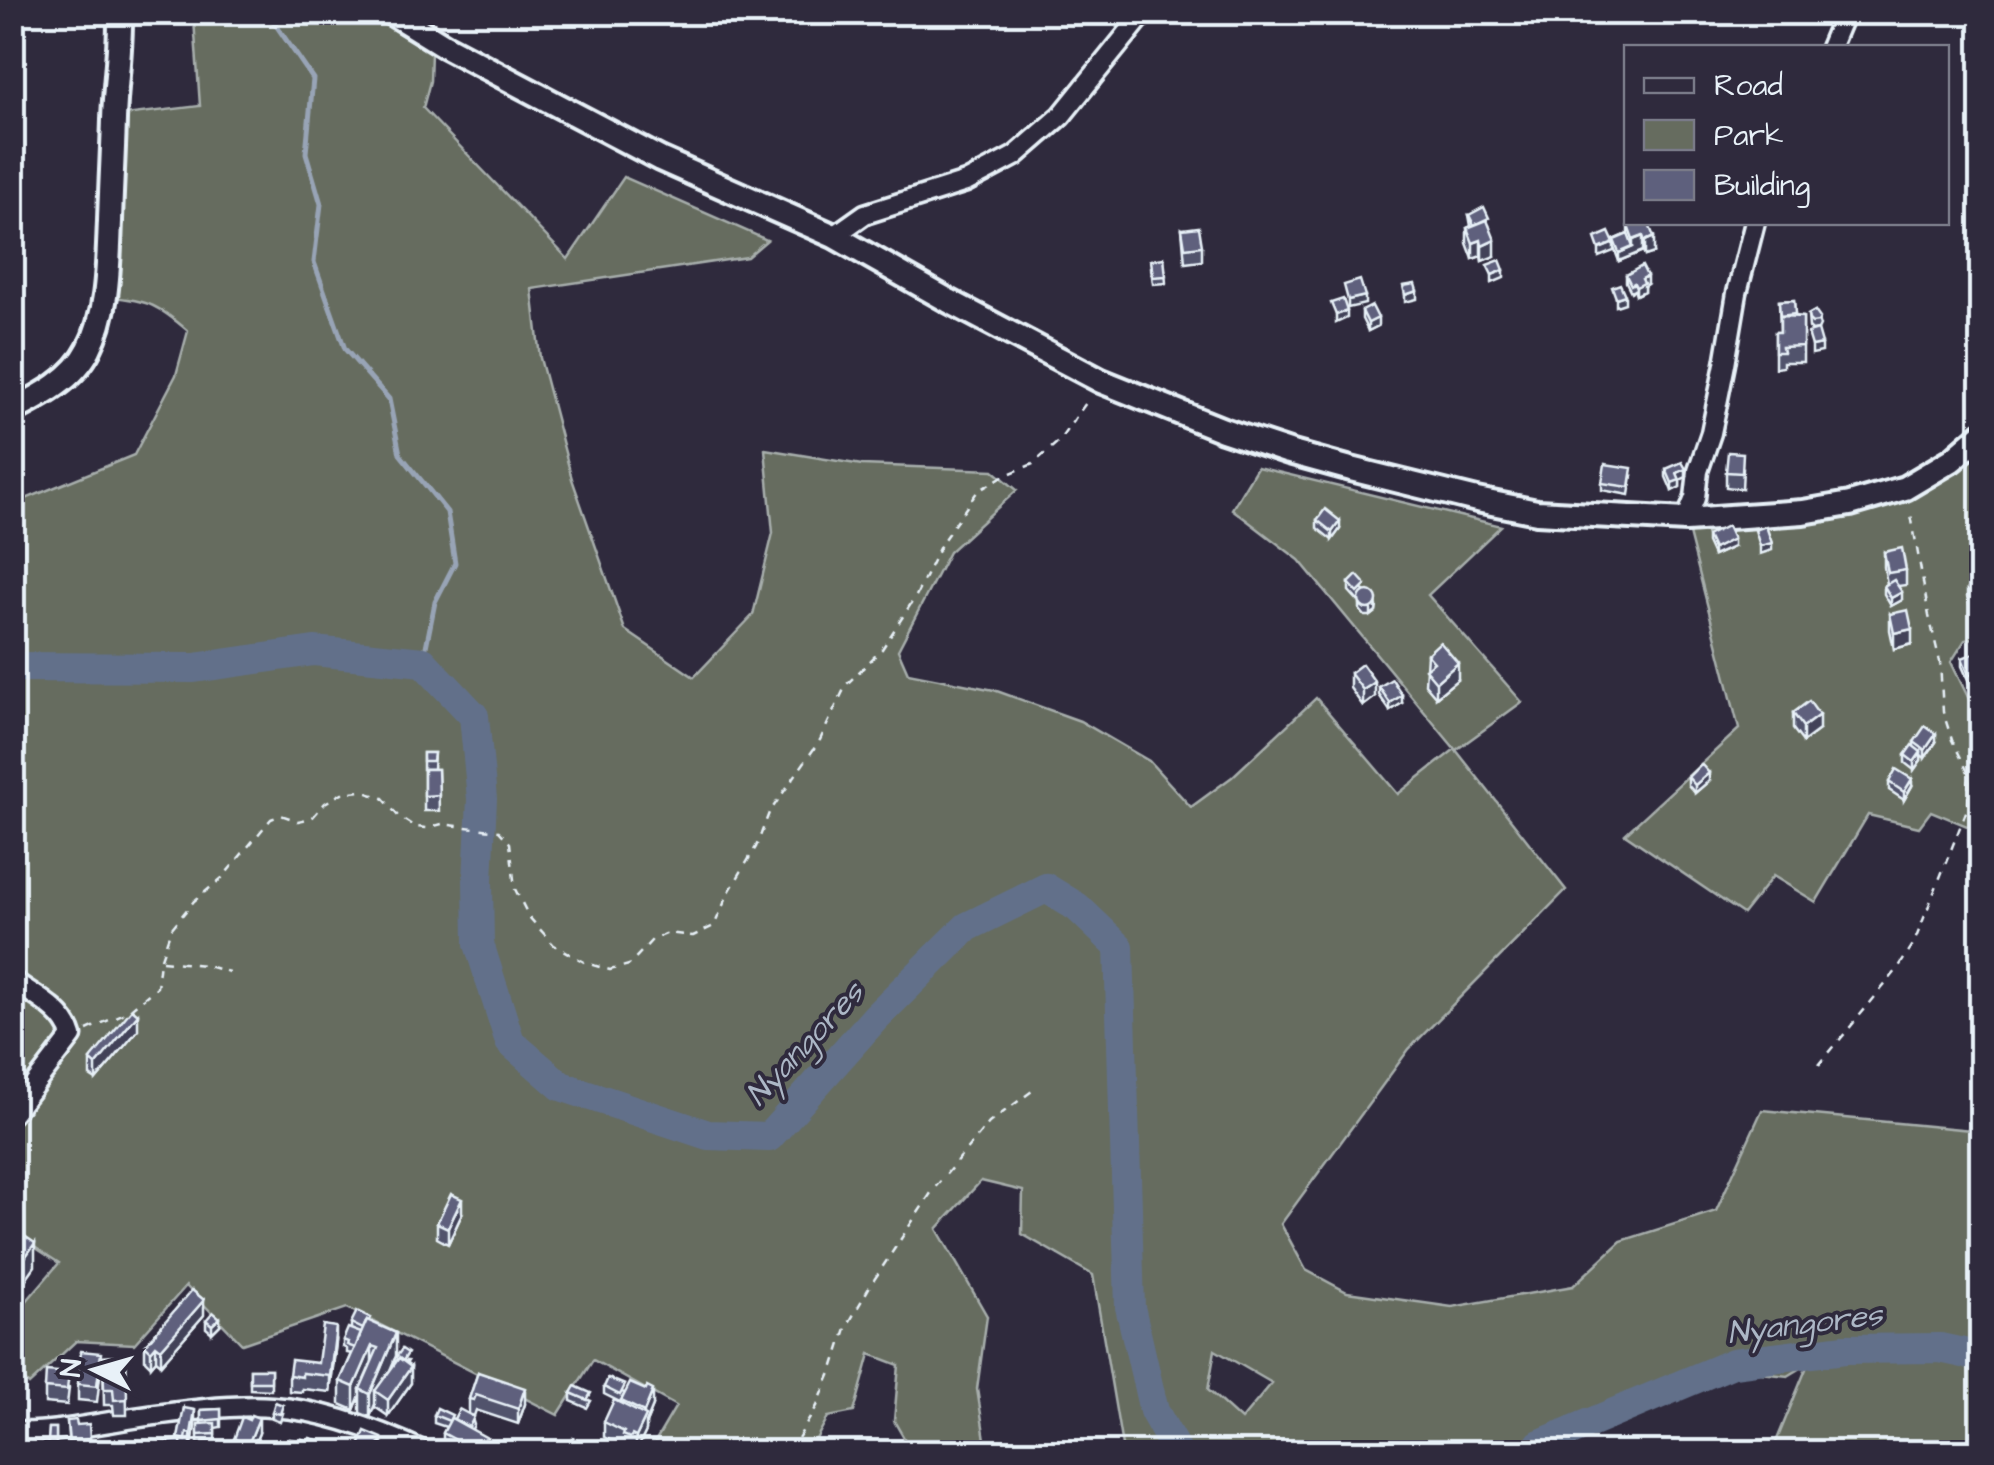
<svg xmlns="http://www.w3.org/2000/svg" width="1994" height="1465" viewBox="0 0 1994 1465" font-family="'Architects Daughter',sans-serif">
  <rect width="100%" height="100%" fill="#2f2a3d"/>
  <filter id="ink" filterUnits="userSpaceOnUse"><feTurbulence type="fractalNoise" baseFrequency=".01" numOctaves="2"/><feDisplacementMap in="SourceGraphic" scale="20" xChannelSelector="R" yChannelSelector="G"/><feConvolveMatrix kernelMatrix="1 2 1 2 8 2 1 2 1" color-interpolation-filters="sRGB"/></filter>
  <g filter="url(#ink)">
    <g fill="#666c5f" stroke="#a7aeac" stroke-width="2.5" fill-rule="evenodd">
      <path d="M199,12H370L431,52L430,81L423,108L568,259L624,177L767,240L747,257L532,289L540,358L572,479L625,630L694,677L753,615L773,533L765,449L862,465L993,470L1017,490L949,552L898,650L908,673L994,690L1080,721L1149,761L1191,807L1232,777L1316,698L1398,794L1455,749L1299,560L1232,509L1257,467L1501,526L1428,595L1522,702L1456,750L1566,890L1409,1049L1281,1224L1306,1270L1347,1292L1452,1307L1573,1286L1621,1241L1716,1211L1762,1110L1981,1131V1452H1772L1808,1364L1788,1376L1733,1370L1588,1431L1570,1450L1571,1452H1123L1093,1275L1022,1234L1023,1191L981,1181L937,1229L987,1316L977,1389L987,1452H912L894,1421L899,1365L870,1354L854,1412L828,1417L809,1452H649L676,1406L593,1360L558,1415L347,1308L242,1344L186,1286L134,1344L76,1341L29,1385L13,1370V1317L59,1263L13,1233L12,503H16L134,455L176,375L188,331C159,306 149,300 110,297L124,115L200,106L194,19ZM1215,1350L1272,1383L1241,1420L1208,1390Z"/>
      <path d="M1981,447V636L1965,640L1951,662L1981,724L1982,825L1979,831L1931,811L1919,827L1868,815L1816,902L1773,876L1743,914L1625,834L1739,729L1689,533L1846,518L1900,499Z"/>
    </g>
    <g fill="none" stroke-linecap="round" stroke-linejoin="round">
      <path stroke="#98a4b6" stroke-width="5" d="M267,12L313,79L306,153L321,204L314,262L345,349L389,399L400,454L447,512L455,563L435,602L423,662"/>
      <g stroke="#62708a" stroke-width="30">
        <path d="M12,667L194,668L314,651L423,662L474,716L482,799L478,881L479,944L510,1042L561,1086L708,1135L769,1137L875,1018L967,927L1046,888L1077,907L1119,947L1130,1307L1154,1411L1177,1452"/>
        <path d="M1535,1452L1540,1444L1733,1363L1845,1349L1940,1348L1982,1357"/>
      </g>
      <defs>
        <g id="minor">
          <path d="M1830,48L1845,12"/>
          <path d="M834,236L865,214L966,182L1015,156L1061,116L1145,12"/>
          <path d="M1686,520L1695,498L1698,471L1711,433L1725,364L1737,293L1755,222"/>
          <path d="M12,980C33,995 65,1010 72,1036L12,1114"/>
          <path d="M12,1432C52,1434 95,1424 134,1418C175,1412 232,1404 272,1407C325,1410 378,1430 425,1452"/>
        </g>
        <g id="tertiary">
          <path d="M390,12L445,46L660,159L834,236L949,301L1101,381L1223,430L1289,452L1351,469L1477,500L1537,512L1686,520L1803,512L1850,504L1905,488L1952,460L1982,434"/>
          <path d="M12,411C41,396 74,379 89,349C109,310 108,264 110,221C111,187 113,154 114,120C115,84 121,49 120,12"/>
        </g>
      </defs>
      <use href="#minor" stroke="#e8f1f8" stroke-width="25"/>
      <use href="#tertiary" stroke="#e8f1f8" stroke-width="30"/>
      <g stroke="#e8f1f8" stroke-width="2.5" stroke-dasharray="8 8" stroke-linecap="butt">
        <path d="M162,961L204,965L229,972"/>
        <path d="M87,1030L127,1012L157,987L160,961L171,929L194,901L222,878L271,819L281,815L298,821L312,818L325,803L342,793L361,791L383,798L398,816L415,827L427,828L442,824L499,831L510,843L515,889L529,917L554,945L586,963L610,970L629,965L652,940L668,933L693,936L714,926L729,892L756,847L769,813L820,740L846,685L882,649L916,596L942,542L977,492L1001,477L1033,464L1059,441L1088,400"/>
        <path d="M1819,1065L1897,970L1914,943L1968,807L1969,774L1952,740L1943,712L1940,662L1929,616L1910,509"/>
        <path d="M790,1452L817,1406L834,1366L846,1328L870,1286L933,1190L989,1123L1032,1091"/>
      </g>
      <use href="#minor" stroke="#2f2a3d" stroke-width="18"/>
      <use href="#tertiary" stroke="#2f2a3d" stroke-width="22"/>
    </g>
    <g fill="#51536c" stroke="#e8f1f8" stroke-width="2.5">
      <rect x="1865" y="12" width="9" height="6"/>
      <path d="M1469,215L1489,225L1495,256L1482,261L1481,256L1473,259L1467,243V228L1471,226Z"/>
      <path d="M1638,222L1654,253L1645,256L1643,251L1619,261L1614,248V240L1628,234V226Z"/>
      <path d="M1182,229L1202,246V261L1185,263Z"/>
      <path d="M1164,258L1166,283L1153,284L1151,268Z"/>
      <path d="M1626,275L1647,284L1644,286V291L1636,295L1634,290L1631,292L1626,282Z"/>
      <path d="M1794,300L1795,316L1803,317V362H1783V367L1775,368V332H1780L1779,301Z"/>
      <path d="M1362,311L1378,326L1368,331L1362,319Z"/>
      <path d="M1815,311L1820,326L1818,330L1812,331L1809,328L1808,315Z"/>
      <path d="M1743,468L1742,489L1726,487V472Z"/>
      <path d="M1666,469L1686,477L1680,480V487L1672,491L1666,477Z"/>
      <path d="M1632,476L1629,495L1602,490V483Z"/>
      <path d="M1317,520L1340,529L1332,540L1317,528Z"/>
      <path d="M1707,536L1733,547L1713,556L1707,543Z"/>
      <path d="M1884,552L1906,570V585L1898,586L1902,600L1891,606L1884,594V586L1887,584L1884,567Z"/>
      <path d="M1349,583L1366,592L1377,606L1376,612L1371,616H1365L1360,610V599L1358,601L1349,591Z"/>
      <path d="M1979,585L1973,613L1967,597V590Z"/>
      <path d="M1890,614L1912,644L1894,649L1890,630Z"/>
      <path d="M1427,654L1458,679L1436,697L1425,684Z"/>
      <path d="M1962,658L1982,668L1969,682L1962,666Z"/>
      <path d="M1350,673L1375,697L1363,706L1350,688Z"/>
      <path d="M1379,687L1402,703L1390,711L1379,695Z"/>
      <path d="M1793,713L1819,730L1803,742L1793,729Z"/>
      <path d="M1914,742H1936L1925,758L1921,755V760L1914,770L1905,763V755L1914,746Z"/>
      <path d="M423,753H434L433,769H423Z"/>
      <path d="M424,769H438L439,811H424Z"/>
      <path d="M1688,777L1709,781L1695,793L1688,785Z"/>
      <path d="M1889,782L1912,786L1904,800L1889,790Z"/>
      <path d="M138,1030L96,1080L90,1076V1060Z"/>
      <path d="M462,1214L448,1244L437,1238V1223Z"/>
      <path d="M204,1315L161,1364L156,1360L151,1366L145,1360V1345Z"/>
      <path d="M206,1320L220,1325L212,1333L206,1328Z"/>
      <path d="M371,1322L396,1356L395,1360L408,1361L406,1364L411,1383L388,1416L375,1407V1404L370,1417L360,1413V1395L354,1410L340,1404V1381L352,1354L347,1353V1349L343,1347V1340L351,1329V1323Z"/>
      <path d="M336,1342L330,1392L302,1389V1392L289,1391V1375L318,1363Z"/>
      <path d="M126,1356L127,1415H114L113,1405H104L103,1357Z"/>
      <path d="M101,1368L97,1402L78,1400V1384Z"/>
      <path d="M250,1369H271V1390L250,1389Z"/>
      <path d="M478,1372L525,1404L518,1424L476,1410L474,1416L471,1415L474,1425L472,1429L489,1452H450L443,1449V1433L446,1427L434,1423V1415L454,1419L469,1414V1399Z"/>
      <path d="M604,1387L625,1393L620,1402L604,1394Z"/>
      <path d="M45,1388H69L67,1405L45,1403Z"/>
      <path d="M571,1393L591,1401L587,1408L571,1401Z"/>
      <path d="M621,1401L653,1406L646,1423V1431L636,1452L632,1451L631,1452H627L623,1451V1447L604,1437V1422L621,1404Z"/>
      <path d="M184,1408L195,1426L191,1450L187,1449L186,1452H157V1443L178,1440Z"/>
      <path d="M221,1409V1427L215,1428V1442H198V1424H201V1410Z"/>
      <path d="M272,1412L283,1413L280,1422L272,1419Z"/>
      <path d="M67,1421L77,1425L90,1439V1452H69Z"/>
      <path d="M49,1428H56V1450L48,1449Z"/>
      <path d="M259,1433L251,1452H231H234V1439Z"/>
    </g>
    <g fill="#424358" stroke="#e8f1f8" stroke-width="2.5">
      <path d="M1643,236V251L1619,261V253L1633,247V240Z"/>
      <path d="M1654,237V253L1645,256V241Z"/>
      <path d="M1481,240V256L1473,259V243Z"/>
      <path d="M1495,240V256L1482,261V246Z"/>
      <path d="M1614,243V251L1599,257V249Z"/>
      <path d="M1504,270V278L1492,283V275Z"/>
      <path d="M1647,276V284L1644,286V291L1636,295V287L1642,279Z"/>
      <path d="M1417,291V299L1405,302V295Z"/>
      <path d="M1625,295V303L1616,306V298Z"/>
      <path d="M1365,296V304L1348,308V300Z"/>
      <path d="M1347,311V318L1336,323V315Z"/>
      <path d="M1378,318V326L1368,331V323Z"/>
      <path d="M1822,344V352L1812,354V346Z"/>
      <path d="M1686,469V477L1680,480V487L1672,491V483L1677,473Z"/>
      <path d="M1340,521V529L1332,540V532Z"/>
      <path d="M1733,539V547L1713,556V549Z"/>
      <path d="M1772,543V550L1760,554V546Z"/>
      <path d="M1902,592V600L1891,606V598Z"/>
      <path d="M1377,598L1376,612L1371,616V608Z"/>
      <path d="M1982,602V610L1973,613V605Z"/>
      <path d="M1912,629V644L1894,649V633Z"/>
      <path d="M1458,663V679L1436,697V682Z"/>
      <path d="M1982,669V677L1969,682V675Z"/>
      <path d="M1375,682V697L1363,706V690Z"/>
      <path d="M1402,695V703L1390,711V703Z"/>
      <path d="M1819,715V730L1803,742V727Z"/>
      <path d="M1936,734V742L1925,758V750Z"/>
      <path d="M1921,752V760L1914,770V762Z"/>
      <path d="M1709,773V781L1695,793V785Z"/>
      <path d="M1912,779V786L1904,800V792Z"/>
      <path d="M138,1014V1030L96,1080V1065Z"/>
      <path d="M462,1199V1214L448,1244V1228Z"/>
      <path d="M35,1243V1266L12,1299V1276Z"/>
      <path d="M204,1300V1315L161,1364V1349Z"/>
      <path d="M220,1318V1325L212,1333V1325Z"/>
      <path d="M336,1327V1342L330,1392V1376Z"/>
      <path d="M396,1333V1356L380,1394L375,1391V1404L370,1417V1394Z"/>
      <path d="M156,1345V1360L151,1366V1351Z"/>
      <path d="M372,1346V1369L360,1389V1395L354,1410V1387Z"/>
      <path d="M411,1367V1383L388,1416V1400Z"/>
      <path d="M525,1388V1404L518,1424V1409Z"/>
      <path d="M653,1390V1406L646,1423V1431L636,1452V1437L644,1420V1412Z"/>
      <path d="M195,1410V1426L191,1450V1434Z"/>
      <path d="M259,1418V1433L251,1452H248V1445Z"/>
      <path d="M382,1438V1452H376Z"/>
      <path d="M489,1439V1452H482Z"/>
    </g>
    <g fill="#5e607d" stroke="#e8f1f8" stroke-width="2.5">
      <path d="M1484,207L1489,218L1474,225L1469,215Z"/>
      <path d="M1487,220L1495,240L1482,246L1481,240L1473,243L1467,228Z"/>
      <path d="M1638,222H1648L1654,237L1645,241L1643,236L1633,240L1628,226Z"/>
      <path d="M1199,227L1202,246L1185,248L1182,229Z"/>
      <path d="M1609,232L1614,243L1599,249L1595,238Z"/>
      <path d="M1628,234L1633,247L1619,253L1614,240Z"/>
      <path d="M1164,258L1166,276L1153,277L1151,260Z"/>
      <path d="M1500,260L1504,270L1492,275L1487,265Z"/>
      <path d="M1642,266L1647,276L1642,279L1644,283L1636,287L1634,283L1631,285L1626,275Z"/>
      <path d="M1360,280L1365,296L1348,300L1344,285Z"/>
      <path d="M1415,284L1417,291L1405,295L1403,286Z"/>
      <path d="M1620,284L1625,295L1616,298L1612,287Z"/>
      <path d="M1343,299L1347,311L1336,315L1331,303Z"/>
      <path d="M1794,300L1795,314L1780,316L1779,301Z"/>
      <path d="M1372,306L1378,318L1368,323L1362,311Z"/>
      <path d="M1815,311L1820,318L1818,322L1812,323L1809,320L1808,315Z"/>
      <path d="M1780,316L1803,317V346L1782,347L1783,352H1775V332H1780Z"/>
      <path d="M1818,330L1822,344L1812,346L1808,333Z"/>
      <path d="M1728,452L1743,453L1742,473L1726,472Z"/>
      <path d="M1682,462L1686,469L1677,473L1680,480L1672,483L1666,469Z"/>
      <path d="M1605,464L1632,468L1629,487L1602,483Z"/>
      <path d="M1325,509L1340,521L1332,532L1317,520Z"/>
      <path d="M1727,526L1733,539L1713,549L1707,536Z"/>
      <path d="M1766,526L1772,543L1760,546L1755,530Z"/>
      <path d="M1902,548L1906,570L1888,573L1884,552Z"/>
      <path d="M1357,575L1366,585L1358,593L1349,583Z"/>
      <path d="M1894,580L1902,592L1891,598L1884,586Z"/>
      <path d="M1979,585L1982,591V602L1973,605L1967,590Z"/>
      <circle cx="1368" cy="600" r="9"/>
      <path d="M1908,610L1912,629L1894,633L1890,614Z"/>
      <path d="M1440,642L1458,663L1436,682L1425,669L1434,662L1427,654Z"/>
      <path d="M1975,653L1982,669L1969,675L1962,658Z"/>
      <path d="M1362,664L1375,682L1363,690L1350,673Z"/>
      <path d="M1392,679L1402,695L1390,703L1379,687Z"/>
      <path d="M1809,701L1819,715L1803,727L1793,713Z"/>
      <path d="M1925,726L1936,734L1925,750L1914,742Z"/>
      <path d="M1912,745L1921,752L1914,762L1905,755Z"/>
      <path d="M423,753H434L433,761H423Z"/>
      <path d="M1701,764L1709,773L1695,785L1688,777Z"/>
      <path d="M424,769H438L439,795L424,796Z"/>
      <path d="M1896,769L1912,779L1904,792L1889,782Z"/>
      <path d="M132,1009L138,1014L96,1065L90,1060Z"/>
      <path d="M451,1194L462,1199L448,1228L437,1223Z"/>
      <path d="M14,1229L35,1243L12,1276V1231Z"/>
      <path d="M192,1290L204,1300L161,1349L156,1345L151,1351L145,1345Z"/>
      <path d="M357,1311L371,1318L369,1321L367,1320L363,1329L351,1323Z"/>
      <path d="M213,1312L220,1318L212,1325L206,1320Z"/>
      <path d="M367,1320L396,1333L370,1394L360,1389L378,1348L372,1346L354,1387L340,1381Z"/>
      <path d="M323,1325L336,1327L330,1376L302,1373V1377L289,1375L291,1360L318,1363Z"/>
      <path d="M348,1328L361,1333L355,1348L347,1345L348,1342L343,1340Z"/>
      <path d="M402,1349L408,1353L403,1361L399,1358L396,1362L394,1360Z"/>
      <path d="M81,1351L101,1353L97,1386L78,1384Z"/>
      <path d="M126,1356L127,1399L114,1400L113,1389H104L103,1357Z"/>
      <path d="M399,1358L411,1367L388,1400L375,1391Z"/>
      <rect x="250" y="1369" width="21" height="13"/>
      <path d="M46,1371L69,1373L67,1390L45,1388Z"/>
      <path d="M478,1372L525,1388L518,1409L476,1395L474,1400L469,1399Z"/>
      <path d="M608,1378L625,1385L620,1395L604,1387Z"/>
      <path d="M630,1383L646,1390L647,1387L653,1390L644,1412L621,1401Z"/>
      <path d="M575,1386L591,1393L587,1400L571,1393Z"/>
      <path d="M614,1400L646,1416L636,1437L632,1435L630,1438L623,1435L624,1432L604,1422Z"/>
      <path d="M275,1402L283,1405L280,1414L272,1412Z"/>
      <path d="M184,1408L195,1410L191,1434L187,1433L186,1440L178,1438Z"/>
      <path d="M437,1408L452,1415L449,1421L434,1415Z"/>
      <path d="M221,1409V1419L201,1421V1410Z"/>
      <path d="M459,1409L474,1417L469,1427L454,1419Z"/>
      <path d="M251,1415L259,1418L248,1445L234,1439L242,1417L249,1420Z"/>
      <path d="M451,1418L489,1439L482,1452H478L443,1433Z"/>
      <path d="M76,1420L77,1425L89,1424L90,1439L69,1442L67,1421Z"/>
      <path d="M215,1423V1434L198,1435V1424Z"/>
      <path d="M49,1428H56V1442H48Z"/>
      <path d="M365,1431L382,1438L376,1452H361L357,1451Z"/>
      <path d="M310,1438L321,1441L317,1452H287L290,1439L302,1442V1439L309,1441Z"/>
      <path d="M573,1438L582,1443L578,1451L569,1445Z"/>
      <path d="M181,1440L182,1452H158L157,1443Z"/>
      <path d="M562,1441L579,1451L578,1452H555Z"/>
      <path d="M267,1442L283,1446L282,1452H264Z"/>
    </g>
  </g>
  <g text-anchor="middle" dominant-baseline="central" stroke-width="8" stroke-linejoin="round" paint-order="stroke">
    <g font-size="32" font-style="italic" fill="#acb7c6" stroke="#2f2a3d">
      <text transform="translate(805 1044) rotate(-47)">Nyangores</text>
      <text transform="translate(1805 1324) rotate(-7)">Nyangores</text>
    </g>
  </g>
  <rect width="1994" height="1465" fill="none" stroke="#2f2a3d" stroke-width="50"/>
  <rect x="25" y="25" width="1944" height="1415" fill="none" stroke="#e8f1f8" stroke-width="4" filter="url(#ink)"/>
  <rect x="1624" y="45" width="325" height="180" fill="#2f2a3d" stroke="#797a88" stroke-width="2.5"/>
  <rect x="1644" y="78" width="50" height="15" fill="#2f2a3d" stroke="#797a88" stroke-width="2.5"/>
  <text x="1714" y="95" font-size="30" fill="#e8f1f8">Road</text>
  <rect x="1644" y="120" width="50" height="30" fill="#666c5f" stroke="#797a88" stroke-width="2.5"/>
  <text x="1714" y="145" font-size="30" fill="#e8f1f8">Park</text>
  <rect x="1644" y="170" width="50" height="30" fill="#5e607d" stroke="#797a88" stroke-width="2.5"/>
  <text x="1714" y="195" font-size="30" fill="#e8f1f8">Building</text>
  <g transform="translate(95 1370) rotate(275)" stroke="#2f2a3d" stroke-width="8" paint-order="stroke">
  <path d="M0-8L18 38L0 25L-18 38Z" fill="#e8f1f8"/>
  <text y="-15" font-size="28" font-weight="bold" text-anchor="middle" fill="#e8f1f8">N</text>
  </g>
</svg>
